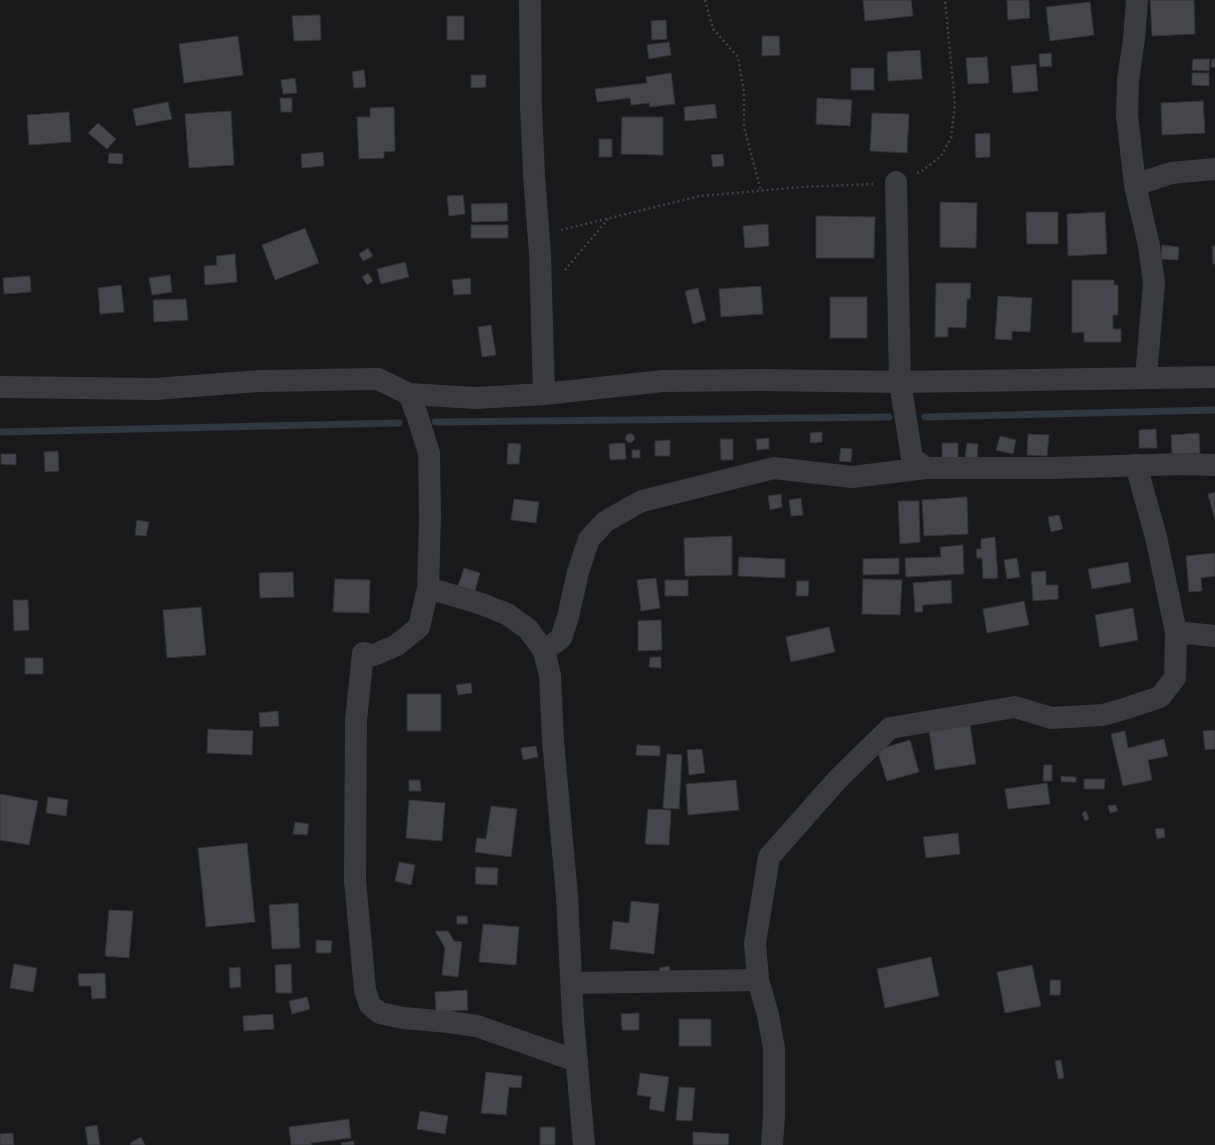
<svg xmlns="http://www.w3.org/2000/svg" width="1215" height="1145" viewBox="0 0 1215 1145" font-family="Commissioner,sans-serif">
  <rect width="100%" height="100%" fill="#19191b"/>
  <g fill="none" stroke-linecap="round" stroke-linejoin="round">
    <g stroke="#2f383e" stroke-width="7">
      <path d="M925,417L1215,410"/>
      <path d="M435,422L889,417"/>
      <path d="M0,432L399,423"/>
    </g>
  </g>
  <g fill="#45464b" stroke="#333336">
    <path d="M863,0H911L913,16L865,21Z"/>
    <path d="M1007,0H1029L1030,18L1008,20Z"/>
    <path d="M1150,0H1194L1195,34L1152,36Z"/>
    <path d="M1090,2L1094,35L1050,41L1046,7Z"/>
    <path d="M320,15L321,40L294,41L292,16Z"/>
    <rect x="447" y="16" width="17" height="24"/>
    <path d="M666,20L667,39L652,40L651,21Z"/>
    <path d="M238,36L243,75L184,83L179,44Z"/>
    <path d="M762,36H779L780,55L762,56Z"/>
    <path d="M669,42L671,55L649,59L647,45Z"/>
    <path d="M920,50L922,79L888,81L887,52Z"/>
    <path d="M1051,53L1052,66L1040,67L1039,54Z"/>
    <path d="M987,57L989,83L968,84L966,58Z"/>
    <path d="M1193,59H1210L1209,71L1192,70Z"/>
    <path d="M1212,59H1215V67H1211Z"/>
    <path d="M1036,64L1038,91L1013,93L1011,66Z"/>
    <rect x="851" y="68" width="23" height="22"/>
    <path d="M364,70L366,87L354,88L352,72Z"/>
    <path d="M671,73L675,104L650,107L649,103L631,105L630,98L597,102L595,89L647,83L646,77Z"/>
    <path d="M1192,73H1209V86L1192,85Z"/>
    <path d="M471,75H486V87L471,88Z"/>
    <path d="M295,78L297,93L283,94L281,80Z"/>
    <path d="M280,98H292V112H281Z"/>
    <path d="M817,98L852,100L850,126L816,124Z"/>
    <path d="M1203,101L1205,133L1162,135L1161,103Z"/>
    <path d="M168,102L172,119L136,126L133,109Z"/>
    <path d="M715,104L717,118L685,121L684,107Z"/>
    <path d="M394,107L395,151L384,152V158L359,159L357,117H370V108Z"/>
    <path d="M231,111L234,165L189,168L185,114Z"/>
    <path d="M69,112L71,142L29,145L27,115Z"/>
    <path d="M872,113L909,114L907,153L870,151Z"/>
    <path d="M622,117H663V155L621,154Z"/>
    <path d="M98,123L116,139L107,149L88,133Z"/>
    <path d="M990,133V157L976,158L975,134Z"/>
    <rect x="599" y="139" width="13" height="18"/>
    <path d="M323,152L324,166L302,168L301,154Z"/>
    <path d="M109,153L123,154L122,164L108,163Z"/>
    <path d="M723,154L724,166L713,167L711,155Z"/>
    <path d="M463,195L465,214L449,216L447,196Z"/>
    <path d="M940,202L977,203L976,248L940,247Z"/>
    <path d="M507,203L508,221L472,222L471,204Z"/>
    <path d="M1026,212H1058V244H1027Z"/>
    <path d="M1105,212L1107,254L1068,256L1067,214Z"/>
    <path d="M816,216L875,217L874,258H816Z"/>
    <path d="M768,224L769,246L745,248L743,226Z"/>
    <rect x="471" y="225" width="37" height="13"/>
    <path d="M305,228L319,263L275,280L262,245Z"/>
    <path d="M1162,245L1179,247L1178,260L1161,259Z"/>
    <path d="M1212,246H1215V264H1213Z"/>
    <path d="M368,248L373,256L363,261L359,254Z"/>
    <path d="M235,254L237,282L205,285L204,266L217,265L216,256Z"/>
    <path d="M405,262L409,277L381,284L377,269Z"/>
    <path d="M368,273L373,281L367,285L362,277Z"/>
    <path d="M170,275L172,292L152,295L149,278Z"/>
    <path d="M30,276L31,292L4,294L3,278Z"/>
    <path d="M470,278L471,294L454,295L452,280Z"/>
    <path d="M1072,280H1114V285H1118V315H1113V329H1121V342H1084V332L1072,333Z"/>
    <path d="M936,283H971L970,299H967L966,328L948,327V337H935Z"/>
    <path d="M121,285L124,312L100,314L98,288Z"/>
    <path d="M761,286L763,314L721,317L719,289Z"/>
    <path d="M698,288L706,320L693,324L685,291Z"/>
    <path d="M998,296L1032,298L1030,332L1012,331V340L995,339Z"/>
    <rect x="830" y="297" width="37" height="41"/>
    <path d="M186,299L188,320L154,322L153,300Z"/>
    <path d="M491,325L496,355L482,357L478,327Z"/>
    <path d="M1156,429L1157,448H1139V430Z"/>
    <path d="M822,432V442L810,443V433Z"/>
    <path d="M1199,433L1200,453L1172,455L1171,435Z"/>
    <circle cx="630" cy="438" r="4.5"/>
    <path d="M1028,434L1049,435L1047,456L1027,455Z"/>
    <path d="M1000,436L1016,440L1013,454L996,450Z"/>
    <path d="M769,438V449L757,450L756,439Z"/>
    <path d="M720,439H733V460H721Z"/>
    <path d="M670,440V456H655V441Z"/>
    <path d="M508,443L521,444L519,464H507Z"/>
    <path d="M625,443L626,459L610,460L609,444Z"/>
    <rect x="942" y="443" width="16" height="15"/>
    <path d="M967,443L978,444L977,459L965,457Z"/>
    <path d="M841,448L852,449L851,462L839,461Z"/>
    <rect x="632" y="450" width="8" height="8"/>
    <path d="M58,451L59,471L45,472L44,452Z"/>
    <path d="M1,454H16V465L1,464Z"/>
    <path d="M1215,492V520L1208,494Z"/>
    <path d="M781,494L782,507L770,510L768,496Z"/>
    <path d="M967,497L968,534L924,536L922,500Z"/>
    <path d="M801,498L803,515L791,516L789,500Z"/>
    <path d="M514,499L539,502L536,523L511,520Z"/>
    <path d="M898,501H919L920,542L900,544Z"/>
    <path d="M1059,515L1063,529L1051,532L1048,517Z"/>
    <path d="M137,520L149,522L146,536L135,535Z"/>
    <path d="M732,536V575L685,576L684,538Z"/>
    <path d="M995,537L998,578L983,579L982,558H977L976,549H981V539Z"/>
    <path d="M963,545L964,574L906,577L905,558L941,557L940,547Z"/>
    <path d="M1215,553V576L1201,578L1202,591L1189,592L1186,556Z"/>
    <path d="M739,557L785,559V578L738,576Z"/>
    <path d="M899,558V574L863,575V559Z"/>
    <path d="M1017,558L1020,577L1007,579L1004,560Z"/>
    <path d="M1128,562L1131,582L1092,589L1088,569Z"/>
    <path d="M464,568L480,573L475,591L458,586Z"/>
    <path d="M1046,571V585H1058V599L1033,601L1031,572Z"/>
    <path d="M293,572L294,597L260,598L259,573Z"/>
    <path d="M656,578L660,608L641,611L637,580Z"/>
    <path d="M335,579L370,580L369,613L333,612Z"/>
    <path d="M863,579L902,580L900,615L862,614Z"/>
    <rect x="665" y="580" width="23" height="16"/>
    <path d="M951,580L952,603L922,605L923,612H915L913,583Z"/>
    <path d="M797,581H809L808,596H796Z"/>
    <path d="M13,600H28L29,630L14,631Z"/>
    <path d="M1024,601L1029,625L987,633L983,609Z"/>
    <path d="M201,607L206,655L167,658L163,610Z"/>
    <path d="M1133,608L1138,640L1100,647L1095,615Z"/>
    <path d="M661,620L662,650L638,651V621Z"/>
    <path d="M829,627L835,652L791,662L786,637Z"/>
    <path d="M650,657H661V668L649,667Z"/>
    <rect x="25" y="658" width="18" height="16"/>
    <path d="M471,683L472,693L458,695L456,685Z"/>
    <rect x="407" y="694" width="34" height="37"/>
    <path d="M278,711L279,726L260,727L259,713Z"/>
    <path d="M970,725L976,764L935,770L929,731Z"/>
    <path d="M208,729L253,731L252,755L207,753Z"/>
    <path d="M1215,730V749L1205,750L1203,731Z"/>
    <path d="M1125,731L1128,748L1164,739L1168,756L1148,760L1152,780L1123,786L1111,734Z"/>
    <path d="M910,740L919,772L887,781L877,750Z"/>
    <path d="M637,745L660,746V756L636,755Z"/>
    <path d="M536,746L538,757L523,760L521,748Z"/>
    <path d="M702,749L705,773L689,775L687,750Z"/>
    <path d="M667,754L682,755L679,809L663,808Z"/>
    <path d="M1044,765H1052V781H1043Z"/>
    <path d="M1061,776L1076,777V782H1061Z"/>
    <path d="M1084,779H1105L1104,789H1084Z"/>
    <path d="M409,780H420L421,791H409Z"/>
    <path d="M736,780L739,810L688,815L686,784Z"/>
    <path d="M1047,783L1050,804L1008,809L1005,789Z"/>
    <path d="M0,794L38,801L29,845L0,840Z"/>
    <path d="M48,797L68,800L66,816L46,813Z"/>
    <path d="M409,800L445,803L442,841L406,838Z"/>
    <path d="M1116,805L1118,811L1110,813L1108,806Z"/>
    <path d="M491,806L517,809L511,857L475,852L477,838L486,839Z"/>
    <path d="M648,809L671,810L669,845L645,844Z"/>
    <path d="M1086,811L1089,819L1085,821L1082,813Z"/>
    <path d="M295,822L309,824L307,835L293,834Z"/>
    <path d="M1164,828L1165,837L1157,839L1155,829Z"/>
    <path d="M958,833L960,854L926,858L923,837Z"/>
    <path d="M247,843L255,922L206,927L198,848Z"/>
    <path d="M399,862L415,865L411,885L395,881Z"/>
    <path d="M476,867L498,868L497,885L475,884Z"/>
    <path d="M631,901L659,904L654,954L610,949L613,921L629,923Z"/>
    <path d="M298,903L300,948L272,949L269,905Z"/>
    <path d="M109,910L133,911L129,958L105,956Z"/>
    <path d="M457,916H467L468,924H457Z"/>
    <path d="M483,924L519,927L516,965L479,962Z"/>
    <path d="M435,931H448L454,941L462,942L458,977L442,975L445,948Z"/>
    <path d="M316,940L332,941L331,953H316Z"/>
    <path d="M931,957L939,996L885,1008L877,969Z"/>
    <path d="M14,964L37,968L33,992L10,988Z"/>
    <path d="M291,964L292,993H276L275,965Z"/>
    <path d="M1032,965L1041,1006L1005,1013L997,972Z"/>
    <path d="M669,966L671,974L661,976L659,968Z"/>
    <path d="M240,967L241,987L230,988L229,968Z"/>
    <path d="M105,973L106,998L92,999L91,986H79L78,974Z"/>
    <path d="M1050,980H1061L1060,995H1050Z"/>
    <path d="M467,990L468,1010L436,1012L435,992Z"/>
    <path d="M307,997L310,1009L292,1014L289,1001Z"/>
    <path d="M639,1013V1030H622L621,1014Z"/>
    <path d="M273,1014L274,1029L244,1031L243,1016Z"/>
    <rect x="679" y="1019" width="32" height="27"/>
    <path d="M1061,1060L1064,1078L1058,1079L1055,1061Z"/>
    <path d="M486,1072L522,1076L521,1088L509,1087L506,1115L481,1113Z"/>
    <path d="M640,1073L669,1077L664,1112L649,1109L651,1097L637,1095Z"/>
    <path d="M679,1087L695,1088L692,1121L676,1120Z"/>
    <path d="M420,1111L448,1116L445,1134L417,1129Z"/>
    <path d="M349,1119L351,1138L311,1143L312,1145H291L289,1127Z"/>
    <path d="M97,1125L100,1145H88L85,1127Z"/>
    <rect x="540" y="1127" width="15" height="18"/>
    <path d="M693,1132L729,1134L728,1145H693Z"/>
    <path d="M13,1133L14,1145H0V1134Z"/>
    <path d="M141,1137L145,1145H131L130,1143Z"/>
    <path d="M354,1141V1145H342L341,1143Z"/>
  </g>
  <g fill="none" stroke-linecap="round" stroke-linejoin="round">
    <g stroke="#404246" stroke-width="2.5" stroke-dasharray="2 3" stroke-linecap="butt">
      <path d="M705,0L713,29L738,57L744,92V127L761,191"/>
      <path d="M917,173L922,171L941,156L951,138L955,104L945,0"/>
      <path d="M561,230L700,196L802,187L873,184"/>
      <path d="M565,270L608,219"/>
    </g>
    <g stroke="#3a3b3f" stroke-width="22">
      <path d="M530,0L531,107L534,175L540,254L544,394"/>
      <path d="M1137,0L1134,39L1128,80L1127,115L1135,185L1149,246L1154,283L1146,377"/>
      <path d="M896,182L900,382L912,458L926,468H1052L1182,464L1215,465"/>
      <path d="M1135,185L1171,173L1215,169"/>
      <path d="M0,387L155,389L260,381L378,379L409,394L476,398L544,394L663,381L759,380L900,382L1215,377"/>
      <path d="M409,394L417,415L429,453L430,517L428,588L419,627L397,645L374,655L363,653L356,720L355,880L365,990L370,1005L380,1013L403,1018L449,1022L477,1026L577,1061"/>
      <path d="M428,588L479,603L507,614L528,629L544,651L550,675L553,741L567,896L573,1019L584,1145"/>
      <path d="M1176,632L1215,636"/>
      <path d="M544,651L561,638L568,617L578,572L589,539L606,521L642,501L774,468L852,477L926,468"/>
      <path d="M572,983L758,980"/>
      <path d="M772,1145L774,1115V1048L768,1015L758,980L755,943L769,857L837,780L890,728L1015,707L1051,718L1103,715L1127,708L1160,697L1175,678L1176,632L1156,537L1136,465"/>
    </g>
  </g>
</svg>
